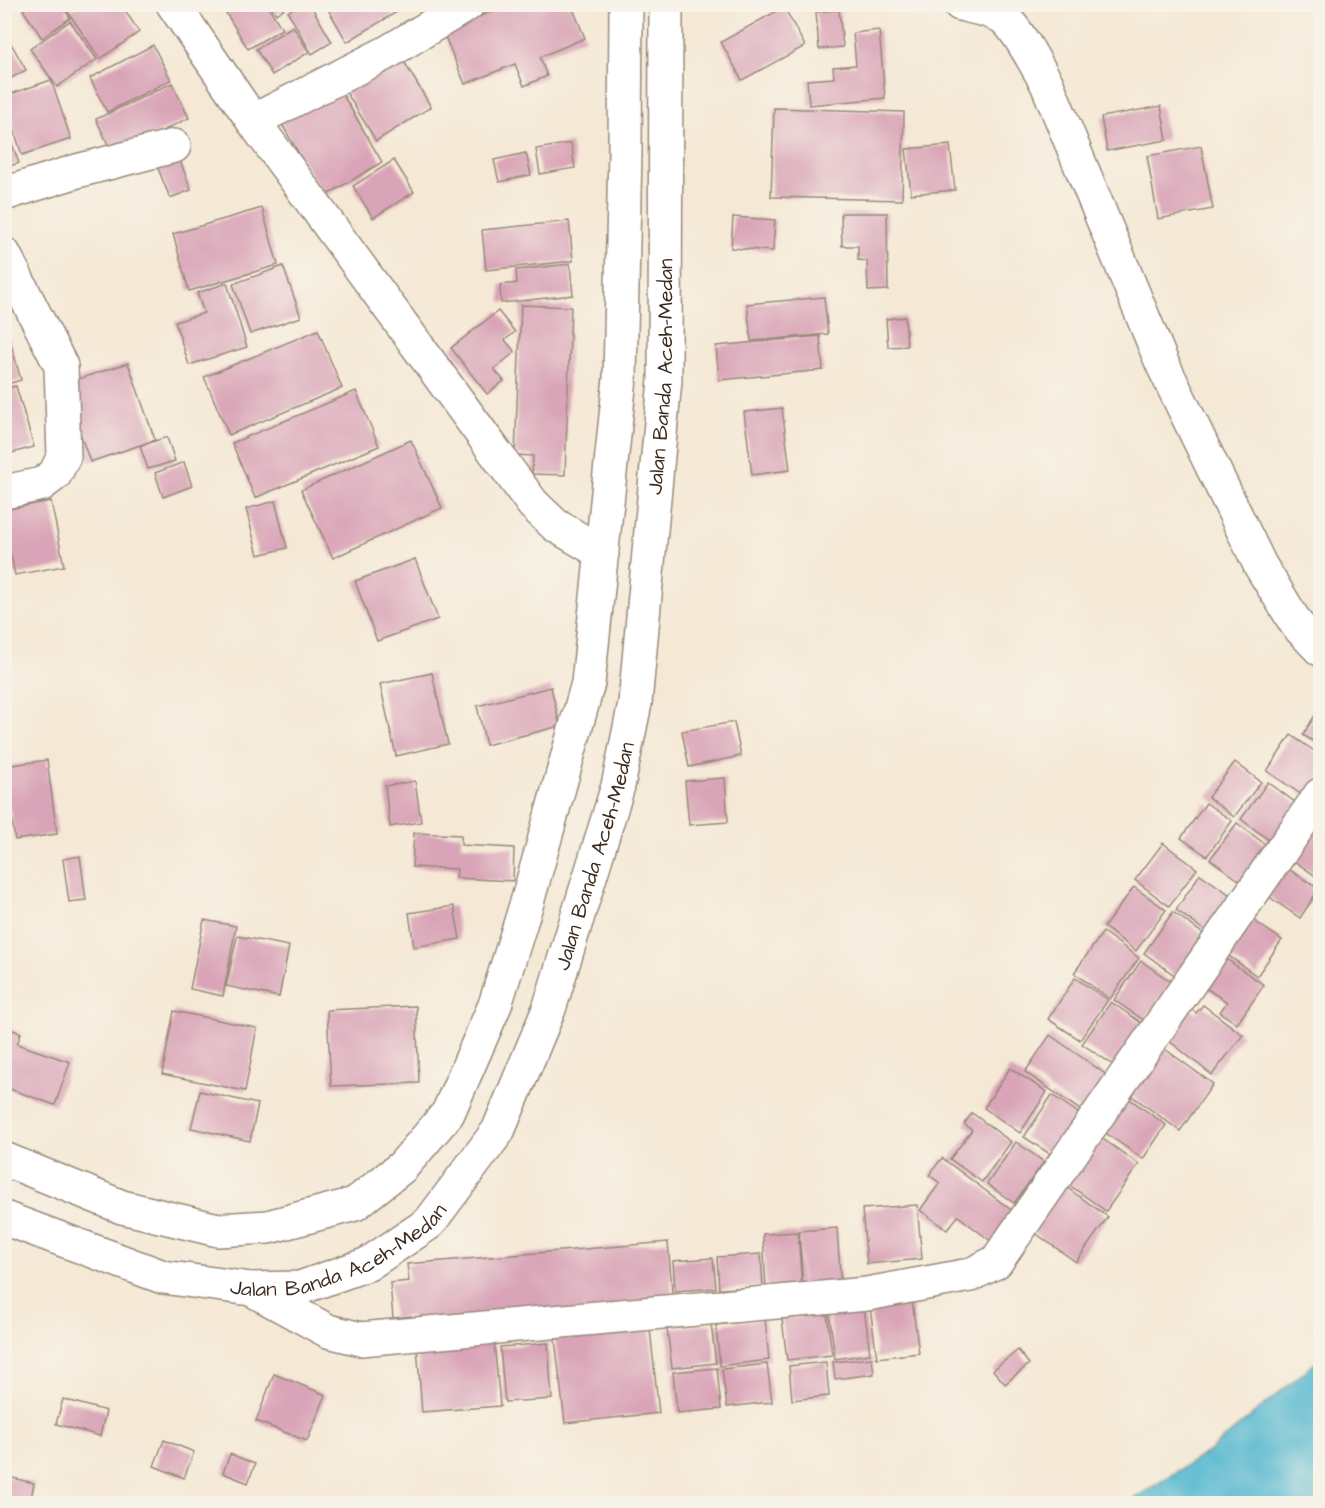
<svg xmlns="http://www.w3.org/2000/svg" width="1325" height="1508" viewBox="0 0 1325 1508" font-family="'Architects Daughter',sans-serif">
  <rect width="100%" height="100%" fill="#f7f3e8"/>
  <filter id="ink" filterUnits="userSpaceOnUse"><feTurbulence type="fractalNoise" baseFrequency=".0167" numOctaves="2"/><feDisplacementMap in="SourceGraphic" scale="12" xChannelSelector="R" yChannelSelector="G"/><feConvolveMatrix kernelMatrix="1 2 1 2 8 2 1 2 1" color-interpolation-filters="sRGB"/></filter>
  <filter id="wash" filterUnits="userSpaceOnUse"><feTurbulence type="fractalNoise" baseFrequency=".008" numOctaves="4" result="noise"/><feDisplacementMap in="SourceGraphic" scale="24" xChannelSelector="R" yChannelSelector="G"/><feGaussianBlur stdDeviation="1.35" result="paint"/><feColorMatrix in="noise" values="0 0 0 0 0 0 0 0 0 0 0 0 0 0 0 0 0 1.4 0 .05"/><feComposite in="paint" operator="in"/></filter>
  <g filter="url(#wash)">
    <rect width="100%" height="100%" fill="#f5e8d5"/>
    <path fill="#52b7d0" stroke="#467077" stroke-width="1.5" d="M1320,1359V1503H1127L1208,1452Z"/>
    <g id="blocks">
      <g fill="#d9a4b7">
        <path d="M32,4H76L66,11L70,18L42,38L23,10Z"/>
        <path d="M79,4H121L139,32L100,59L68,12Z"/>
        <path d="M240,4H267L282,29L248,49L226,13Z"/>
        <path d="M270,4H291L276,14Z"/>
        <path d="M300,4H310L332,42L312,54L288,12Z"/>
        <path d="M325,4H410L347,42Z"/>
        <path d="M509,4H571L585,38L540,57L547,76L524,86L515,64L465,84L443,32Z"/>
        <path d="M784,7L805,46L742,80L721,42Z"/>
        <path d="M839,10L843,47L819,49L816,12Z"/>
        <path d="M70,21L97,59L57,87L30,49Z"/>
        <path d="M293,26L309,52L272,75L256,49Z"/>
        <path d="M879,30L885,98L809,105L807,80L834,78L833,67L856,65L853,33Z"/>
        <path d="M4,31L26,70L4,82Z"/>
        <path d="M153,45L171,80L107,112L90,78Z"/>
        <path d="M399,53L431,107L376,141L343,87Z"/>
        <path d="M51,80L71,139L22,155L5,102V96Z"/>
        <path d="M335,81L382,162L324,197L277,116Z"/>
        <path d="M172,83L189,118L113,155L96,119Z"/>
        <path d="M1161,106L1167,140L1107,151L1101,117Z"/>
        <path d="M774,108L904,112L902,200L771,197Z"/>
        <path d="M4,122L19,163L4,168Z"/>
        <path d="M571,143L575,168L540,174L536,149Z"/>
        <path d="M950,145L955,190L911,194L906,149Z"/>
        <path d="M1201,146L1213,209L1158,219L1147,156Z"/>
        <path d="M177,152L191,190L170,198L155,161Z"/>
        <path d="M526,153L531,175L499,182L494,160Z"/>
        <path d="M394,160L414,192L373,218L353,186Z"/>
        <path d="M262,208L278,265L189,291L173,234Z"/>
        <path d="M841,213H887L888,290L868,291L867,261L858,260V246H842Z"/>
        <path d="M733,217L775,220L773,251L731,248Z"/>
        <path d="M569,221L573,261L486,270L482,230Z"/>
        <path d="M570,264L573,295L501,303L500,285L517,283L516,270Z"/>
        <path d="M283,266L301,317L250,334L233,284Z"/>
        <path d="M227,283L247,347L189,365L175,322L204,313L197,293Z"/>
        <path d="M824,297L828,334L751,341L747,304Z"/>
        <path d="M521,305L571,307L565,475L532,474L533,456L515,455Z"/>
        <path d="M498,311L515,332L505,340L515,352L494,369L504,381L487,394L451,348Z"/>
        <path d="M905,317L907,346L888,347L886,319Z"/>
        <path d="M318,330L342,388L229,435L204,377Z"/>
        <path d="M820,336L823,370L719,380L716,346Z"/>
        <path d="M9,337L21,380L4,385V338Z"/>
        <path d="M128,363L155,440L90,462L63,384Z"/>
        <path d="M16,386L34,447L4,455V389Z"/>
        <path d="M356,391L379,446L255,498L232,443Z"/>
        <path d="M782,408L790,470L752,475L744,412Z"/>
        <path d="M167,437L175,461L148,469L140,446Z"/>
        <path d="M411,440L442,508L333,558L301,490Z"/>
        <path d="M184,462L192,486L163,497L155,473Z"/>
        <path d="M51,501L64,566L15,575L4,524V510Z"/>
        <path d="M275,501L287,548L258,555L246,509Z"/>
        <path d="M415,559L438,619L377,641L355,581Z"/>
        <path d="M432,673L448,744L396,756L380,684Z"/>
        <path d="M551,687L560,726L486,745L477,706Z"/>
        <path d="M1320,707V746L1303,735Z"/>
        <path d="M734,722L741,756L689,767L682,731Z"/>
        <path d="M1291,735L1320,755V780L1308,799L1267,771Z"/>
        <path d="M47,760L57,834L15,840L10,809H4V782H7L5,766Z"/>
        <path d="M1235,762L1261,782L1234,817L1208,797Z"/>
        <path d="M725,778L728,822L689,825L685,781Z"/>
        <path d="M415,781L421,822L390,827L385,786Z"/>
        <path d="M1268,782L1300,806L1273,843L1241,819Z"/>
        <path d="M1206,803L1232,821L1207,856L1181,838Z"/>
        <path d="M1320,819V879L1290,858Z"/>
        <path d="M1237,823L1266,845L1240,881L1210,859Z"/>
        <path d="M414,833L461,835V845L514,848L513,881L456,878L457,869L412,867Z"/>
        <path d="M1163,843L1197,869L1169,906L1135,880Z"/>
        <path d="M80,856L86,900L69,902L63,859Z"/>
        <path d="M1284,866L1319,889L1300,918L1265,894Z"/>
        <path d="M1200,874L1233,897L1208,933L1176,910Z"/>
        <path d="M1134,887L1166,910L1136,951L1104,927Z"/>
        <path d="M454,906L460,939L414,947L409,913Z"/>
        <path d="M1173,912L1206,936L1177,977L1144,953Z"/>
        <path d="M1247,916L1282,940L1257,976L1222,951Z"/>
        <path d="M204,920L236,926L223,996L190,989Z"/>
        <path d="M1103,932L1139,958L1110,999L1074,973Z"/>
        <path d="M237,936L289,946L279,997L226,986Z"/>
        <path d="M1222,956L1264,985L1237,1024L1220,1012L1227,1002L1201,985Z"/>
        <path d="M1141,961L1171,982L1145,1021L1114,1000Z"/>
        <path d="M1075,978L1108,1000L1080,1040L1048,1019Z"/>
        <path d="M1111,1002L1143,1024L1115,1066L1082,1044Z"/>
        <path d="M1186,1005L1196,1013L1203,1005L1243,1035L1212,1075L1163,1036Z"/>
        <path d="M416,1006L419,1083L331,1086L327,1010Z"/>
        <path d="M174,1011L257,1028L245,1091L162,1074Z"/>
        <path d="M5,1027L21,1033L17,1044L70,1062L55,1105L4,1087Z"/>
        <path d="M1050,1035L1111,1078L1086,1114L1025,1072Z"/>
        <path d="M1158,1044L1213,1084L1180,1131L1124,1090Z"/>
        <path d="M1010,1068L1047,1092L1020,1133L984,1108Z"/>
        <path d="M200,1091L258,1104L250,1141L191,1128Z"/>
        <path d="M1052,1095L1084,1117L1056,1158L1024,1137Z"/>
        <path d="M1124,1095L1166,1125L1143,1159L1100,1129Z"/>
        <path d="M972,1113L1011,1142L982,1182L950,1159L972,1130L964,1124Z"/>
        <path d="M1097,1135L1139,1164L1106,1211L1065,1182Z"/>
        <path d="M1016,1142L1044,1162L1014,1203L987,1184Z"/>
        <path d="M942,1158L1018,1215L996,1245L958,1216L947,1230L920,1210L940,1183L929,1175Z"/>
        <path d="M1062,1184L1108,1217L1076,1262L1031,1230Z"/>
        <path d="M917,1205L922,1259L867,1264L862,1209Z"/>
        <path d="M837,1228L841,1287L803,1289L799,1231Z"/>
        <path d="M798,1232L802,1288L766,1290L763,1234Z"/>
        <path d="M668,1242L673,1303L412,1325L411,1316L393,1318L390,1283L409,1281L407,1264Z"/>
        <path d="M761,1254L763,1287L719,1289L717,1257Z"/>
        <path d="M713,1258L716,1288L675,1291L673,1261Z"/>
        <path d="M912,1301L919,1353L877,1358L870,1307Z"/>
        <path d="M864,1307L870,1354L835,1359L829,1312Z"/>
        <path d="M827,1314L832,1355L787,1360L782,1319Z"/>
        <path d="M765,1319L769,1360L720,1366L716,1325Z"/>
        <path d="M711,1324L716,1363L672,1368L667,1329Z"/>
        <path d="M650,1329L659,1413L565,1423L555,1339Z"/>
        <path d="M494,1340L500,1406L422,1412L417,1346Z"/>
        <path d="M548,1343L552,1399L505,1402L500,1347Z"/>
        <path d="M1018,1350L1029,1364L1005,1384L993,1370Z"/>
        <path d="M872,1358L874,1374L835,1379L833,1362Z"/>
        <path d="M826,1362L829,1396L792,1400L789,1366Z"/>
        <path d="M767,1364L772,1402L727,1407L722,1369Z"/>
        <path d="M717,1368L721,1409L677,1413L673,1372Z"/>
        <path d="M274,1374L326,1395L307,1441L256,1421Z"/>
        <path d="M63,1399L106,1411L100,1436L56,1424Z"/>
        <path d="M164,1440L194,1452L184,1478L154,1466Z"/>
        <path d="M230,1454L255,1464L248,1483L223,1473Z"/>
        <path d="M4,1476L34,1483L30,1504H4Z"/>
      </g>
    </g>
  </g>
  <g filter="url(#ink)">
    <use href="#blocks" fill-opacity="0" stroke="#98897a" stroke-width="1.5"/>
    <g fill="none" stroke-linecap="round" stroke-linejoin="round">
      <defs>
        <g id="minor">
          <path d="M173,4L253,121L533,504L555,525L602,553"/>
          <path d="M960,4C972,7 996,11 1005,19C1018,30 1038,68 1047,84L1162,363L1260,565L1297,625L1320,649"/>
          <path d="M253,121L388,52L468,4"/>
          <path d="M4,194L77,171L174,146"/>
          <path d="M4,254L61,366L64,456L55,474L42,484L4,492"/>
          <path d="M251,1289L328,1331L361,1339L867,1294L970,1275L996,1262L1320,795"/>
        </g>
        <g id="trunk">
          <path d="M4,1159L122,1207L218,1230L268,1227L355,1204L402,1167L448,1113L495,1005L528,899L588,683L620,378L625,151L626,4"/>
          <path id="s1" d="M4,1218L163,1277L251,1289L300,1288L368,1264L429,1223L498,1131L549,1009L618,786L635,703L665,380L666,4"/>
        </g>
      </defs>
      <use href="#minor" stroke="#98897a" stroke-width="36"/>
      <use href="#trunk" stroke="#98897a" stroke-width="36"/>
      <use href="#minor" stroke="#fff" stroke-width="33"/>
      <use href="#trunk" stroke="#fff" stroke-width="33"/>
    </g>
  </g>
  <g text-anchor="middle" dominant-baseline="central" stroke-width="4.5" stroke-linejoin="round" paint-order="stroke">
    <g font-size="21" fill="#3b2a1e" stroke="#f7f3e8">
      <text stroke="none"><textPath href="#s1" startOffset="1346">Jalan Banda Aceh-Medan</textPath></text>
      <text stroke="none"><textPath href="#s1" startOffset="860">Jalan Banda Aceh-Medan</textPath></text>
      <text stroke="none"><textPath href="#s1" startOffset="356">Jalan Banda Aceh-Medan</textPath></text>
    </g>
  </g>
  <rect width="1325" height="1508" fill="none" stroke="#f7f3e8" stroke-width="24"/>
</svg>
